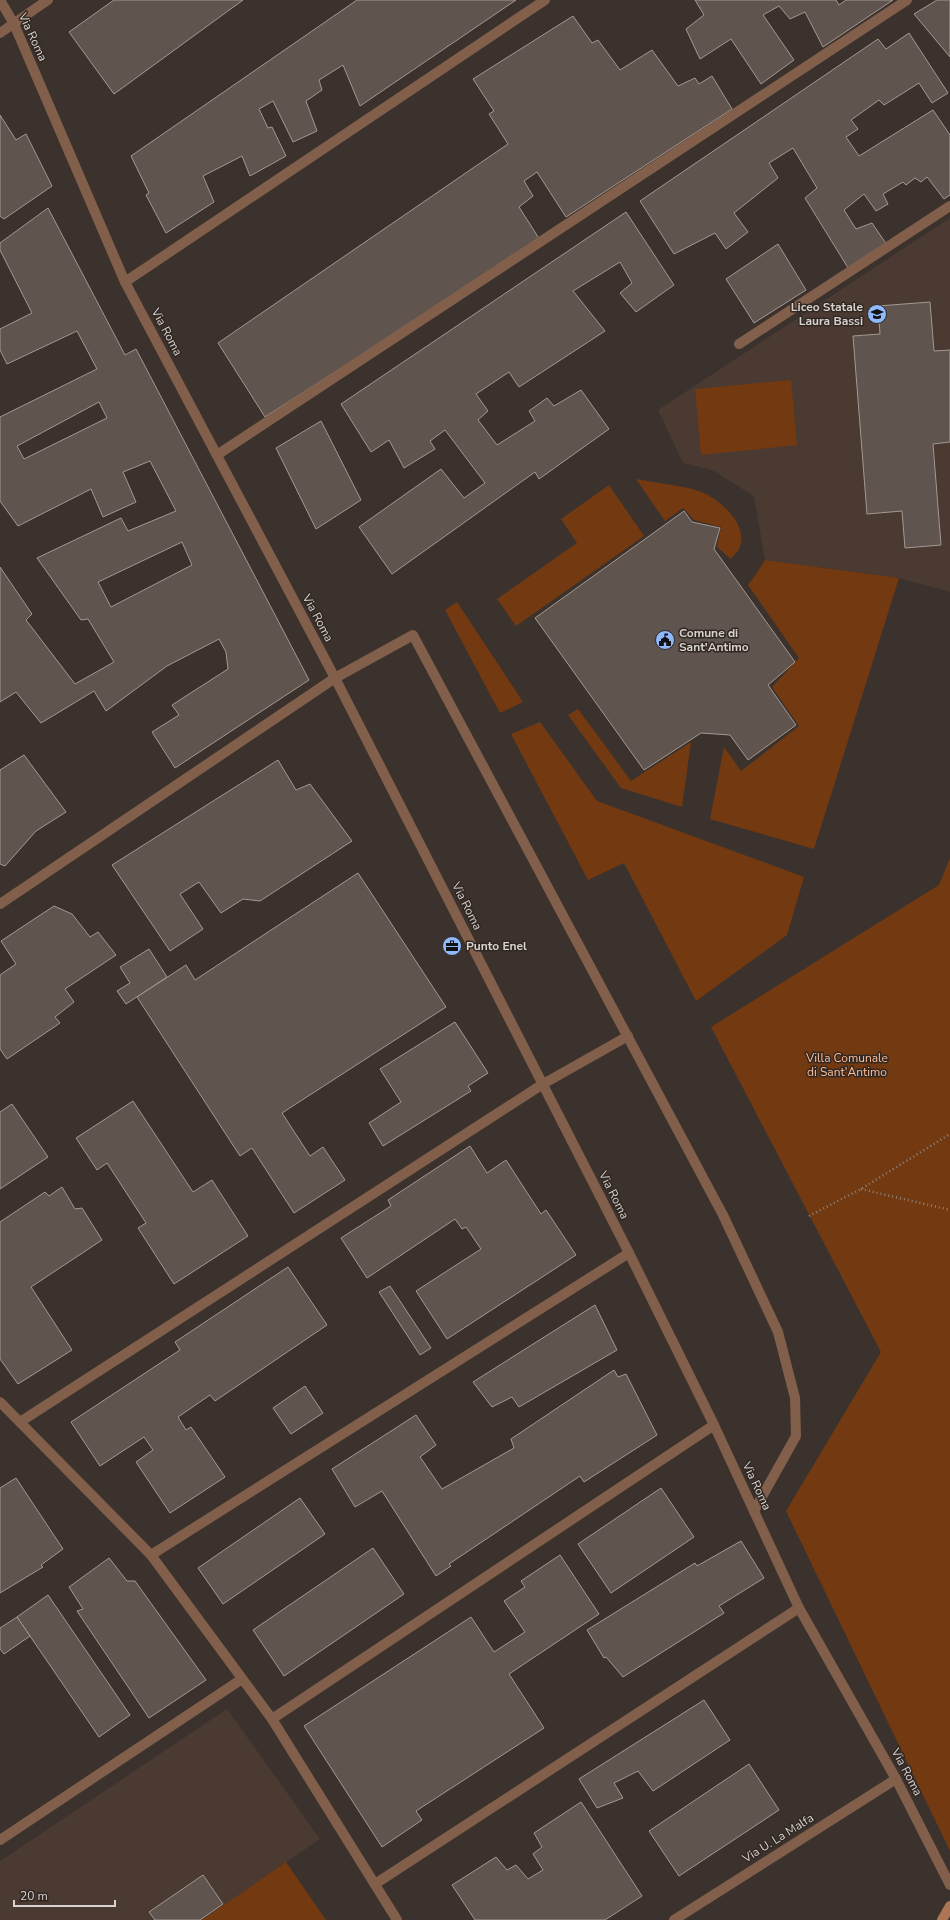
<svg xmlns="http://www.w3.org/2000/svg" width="950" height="1920" viewBox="0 0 950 1920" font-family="'Nunito Sans',sans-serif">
  <rect width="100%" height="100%" fill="#3c322d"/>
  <g fill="#4a3a32">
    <path d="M950,218V592L899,578L765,560L754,496L712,470L683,463L658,410Z"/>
    <path d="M227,1709L320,1839L202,1920H0V1861Z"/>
  </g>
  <g fill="#733911">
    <path d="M791,380L797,445L701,455L695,389Z"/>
    <path d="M636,479C655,483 692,486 708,495C725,505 749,527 739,549C737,552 733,556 731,559L717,547L721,527L694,520L683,508L665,521Z"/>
    <path d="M609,485L644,536L516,626L497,599L577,543L561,519Z"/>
    <path d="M765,560L899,578L814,849L710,819L724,747L741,771L799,726L772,687L799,658L748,585L757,573Z"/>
    <path d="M457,602L523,702L500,713L445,610Z"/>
    <path d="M578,709L631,781L691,742L682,807L621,788L568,715Z"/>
    <path d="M540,722L597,801L804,877L787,935L696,1001L624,863L588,880L511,734Z"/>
    <path d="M950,858V1851L786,1511L881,1352L711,1027L939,885Z"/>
    <path d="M286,1862L326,1920H202Z"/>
  </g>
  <g fill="#5f544e" stroke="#a49892" fill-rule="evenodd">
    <path d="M114,0H243L114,94L69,32Z"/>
    <path d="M357,0H516L360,106L343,65L319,80L322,90L306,101L317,131L293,142L273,101L259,109L268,128L272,127L286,156L250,176L242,156L203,176L214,202L166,233L146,195L149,193L131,156Z"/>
    <path d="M695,0H836L839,5L846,0H893L823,47L805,12L790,19L779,6L763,15L794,60L761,84L731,39L700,59L686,29L704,15Z"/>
    <path d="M937,0H950V57L914,14Z"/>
    <path d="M573,16L592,43L598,40L620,70L652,50L678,86L695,78L699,84L712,76L732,109L566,217L537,172L524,181L533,196L519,207L540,240L265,417L218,343L508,144L489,114L494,111L473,79Z"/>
    <path d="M909,33L948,93L932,103L919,83L884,105L879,100L851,120L858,129L846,137L859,156L933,110L950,135V195L944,199L927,177L921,182L915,178L906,185L903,182L883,194L888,204L876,211L864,194L844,210L856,229L872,223L887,245L850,271L805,198L817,188L793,148L769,163L778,178L734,213L748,232L726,249L715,233L674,254L640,201L878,39L886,49Z"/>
    <path d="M0,115L16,140L26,134L52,186L4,219L0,216Z"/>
    <path d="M48,208L125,355L136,349L309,680L175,768L152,732L179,715L172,705L228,669L226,652L219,639L167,666L106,711L94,691L41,723L16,692L0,702V567L32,614L26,620L75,684L114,662L88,619L81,620L37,558L121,518L128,531L176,511L150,461L123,472L136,502L103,517L91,489L18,526L0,501V417L97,369L77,331L7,364L0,350V329L32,313L0,250V243ZM99,402L107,418L24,459L17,446ZM182,542L192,565L111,607L98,582Z"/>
    <path d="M626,212L674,285L636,312L620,293L632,283L620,262L573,291L605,331L519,387L509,372L476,394L488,411L478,420L497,445L535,421L529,411L547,398L554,406L581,390L609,429L539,479L535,472L392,574L359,527L441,469L464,498L485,483L445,430L430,441L435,449L404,468L389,440L371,452L341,404Z"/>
    <path d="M778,244L806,290L754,323L726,279Z"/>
    <path d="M930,302L934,351L950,350V442L933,444L941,545L905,548L902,511L867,514L853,336L880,334L878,306Z"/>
    <path d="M321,421L361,500L316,529L276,448Z"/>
    <path d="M684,511L692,522L720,528L714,549L795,662L768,685L796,725L748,760L730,735L701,733L644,770L535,618Z"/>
    <path d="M24,755L66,812L36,831L5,866L0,864V770Z"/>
    <path d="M278,760L296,790L310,784L352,841L260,901L243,899L221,913L199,882L180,894L203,929L170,951L112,865Z"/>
    <path d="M358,873L446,1007L282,1113L310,1156L323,1147L345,1180L294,1213L252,1148L240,1156L137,997L186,965L195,980Z"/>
    <path d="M54,906L72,914L90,937L98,932L116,955L65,989L74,1002L55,1017L60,1023L7,1059L0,1049V975L16,964L1,941Z"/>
    <path d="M149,949L167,977L126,1004L117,991L130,983L120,967Z"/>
    <path d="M455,1022L488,1073L468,1086L471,1091L383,1146L369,1123L401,1102L380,1069Z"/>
    <path d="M133,1101L193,1192L212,1180L248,1236L174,1284L138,1228L146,1223L107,1163L97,1170L76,1138Z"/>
    <path d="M12,1104L48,1157L0,1189V1112Z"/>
    <path d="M470,1146L487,1173L506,1160L541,1214L546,1210L576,1255L447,1339L416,1291L481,1249L466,1227L462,1229L455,1219L367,1278L341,1238L391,1206L388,1200Z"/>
    <path d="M62,1187L75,1209L82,1208L102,1240L31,1287L72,1350L18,1384L0,1359V1222L45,1192L49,1196Z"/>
    <path d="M288,1267L327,1325L215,1401L210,1395L178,1417L186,1430L191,1427L225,1477L170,1513L136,1462L153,1450L144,1437L100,1466L71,1422L180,1350L175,1342Z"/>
    <path d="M390,1286L431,1348L420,1355L379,1292Z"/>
    <path d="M595,1305L617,1350L519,1407L512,1397L492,1407L473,1382Z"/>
    <path d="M614,1370L618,1377L626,1374L657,1435L584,1482L580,1476L449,1564L451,1566L436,1576L382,1491L355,1507L332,1469L416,1415L436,1445L420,1457L442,1489L514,1448L511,1439Z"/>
    <path d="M305,1386L323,1413L291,1434L273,1408Z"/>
    <path d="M16,1478L63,1549L41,1565L43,1567L0,1593V1488Z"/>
    <path d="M661,1488L694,1537L611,1593L578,1544Z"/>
    <path d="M300,1498L325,1534L223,1604L198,1568Z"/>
    <path d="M741,1541L764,1578L719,1606L724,1613L623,1677L606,1657L604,1658L587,1630L695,1563L697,1566Z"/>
    <path d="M373,1548L404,1594L284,1676L253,1630Z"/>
    <path d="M560,1555L599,1614L509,1674L544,1728L416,1811L422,1820L382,1847L304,1726L471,1617L494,1652L525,1632L504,1601L525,1587L521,1581Z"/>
    <path d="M109,1558L127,1581H135L206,1680L149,1718L77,1611L83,1609L69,1587Z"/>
    <path d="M48,1595L130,1715L99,1737L17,1617Z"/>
    <path d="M17,1617L30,1636L4,1654L0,1649V1628Z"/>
    <path d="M704,1700L730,1740L653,1791L638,1771L614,1783L623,1798L597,1808L579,1779Z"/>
    <path d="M749,1764L779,1810L679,1876L649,1831Z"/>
    <path d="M581,1802L642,1896L605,1920H475L452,1885L496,1857L507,1870L516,1865L528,1879L543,1870L533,1854L542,1847L534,1833Z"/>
    <path d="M203,1875L223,1904L200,1920H155L149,1912Z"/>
  </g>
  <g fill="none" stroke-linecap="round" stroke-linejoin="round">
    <g stroke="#8c8480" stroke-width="2.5" stroke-dasharray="1 3" stroke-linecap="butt">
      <path d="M861,1189L950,1210"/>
      <path d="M809,1216L861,1189L950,1134"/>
    </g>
    <g stroke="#825f4b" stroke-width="10">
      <path d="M335,678L413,635L723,1215L778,1332L795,1398L796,1436L754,1511"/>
      <path d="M543,1084L628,1036"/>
    </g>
    <g stroke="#825f4b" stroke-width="10">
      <path d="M0,0L14,24L125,282L335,678L629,1253L714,1425L799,1608L896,1779L950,1885"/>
      <path d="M0,33L48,0"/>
      <path d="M125,282L545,0"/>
      <path d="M739,344L950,206"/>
      <path d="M217,455L907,0"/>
      <path d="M0,904L335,678"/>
      <path d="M0,1402L151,1555L272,1719L397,1920"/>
      <path d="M20,1422L543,1084"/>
      <path d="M151,1555L629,1253"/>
      <path d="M272,1719L714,1425"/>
      <path d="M0,1840L242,1679"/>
      <path d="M375,1884L799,1608"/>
      <path d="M674,1920L896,1779"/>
    </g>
    <path stroke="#ad7556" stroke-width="10" d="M942,1920L950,1906"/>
  </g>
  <defs>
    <symbol id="school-disc" viewBox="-11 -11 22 22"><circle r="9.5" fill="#90b8fd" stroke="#312823"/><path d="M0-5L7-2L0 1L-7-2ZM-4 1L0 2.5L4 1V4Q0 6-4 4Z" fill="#111"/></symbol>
    <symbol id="civic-disc" viewBox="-11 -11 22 22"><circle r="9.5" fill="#90b8fd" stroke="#312823"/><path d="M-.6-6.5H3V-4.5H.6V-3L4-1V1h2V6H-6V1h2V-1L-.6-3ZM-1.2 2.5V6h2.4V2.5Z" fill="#111"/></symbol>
    <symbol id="office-disc" viewBox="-11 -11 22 22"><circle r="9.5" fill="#90b8fd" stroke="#312823"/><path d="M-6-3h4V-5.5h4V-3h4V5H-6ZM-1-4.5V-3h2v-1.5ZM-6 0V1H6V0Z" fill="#111"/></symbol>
  </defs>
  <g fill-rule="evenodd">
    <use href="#school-disc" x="866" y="303" width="22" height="22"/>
    <use href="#civic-disc" x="654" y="629" width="22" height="22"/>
    <use href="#office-disc" x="441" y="935" width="22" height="22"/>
  </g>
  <g text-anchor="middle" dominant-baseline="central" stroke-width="3" stroke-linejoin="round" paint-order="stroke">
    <g font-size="12" fill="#d8d2cf" stroke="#312823">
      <text transform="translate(33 37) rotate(65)">Via Roma</text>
      <text transform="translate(167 332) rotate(62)">Via Roma</text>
      <text transform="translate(318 618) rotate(62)">Via Roma</text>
      <text transform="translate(467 906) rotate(63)">Via Roma</text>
      <text transform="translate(614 1195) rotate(63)">Via Roma</text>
      <text transform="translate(757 1486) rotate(65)">Via Roma</text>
      <text transform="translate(907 1772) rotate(62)">Via Roma</text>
      <text transform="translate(778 1838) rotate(-32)">Via U. La Malfa</text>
    </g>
    <g font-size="12" font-weight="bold" fill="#d8d2cf" stroke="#312823" text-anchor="start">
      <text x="863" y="307" text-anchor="end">Liceo Statale<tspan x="863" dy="14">Laura Bassi</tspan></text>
      <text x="679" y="633">Comune di<tspan x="679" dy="14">Sant'Antimo</tspan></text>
      <text x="466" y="946">Punto Enel</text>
    </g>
    <g font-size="12" fill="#fdbc96" stroke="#312823">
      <text x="847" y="1058">Villa Comunale<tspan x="847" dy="14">di Sant'Antimo</tspan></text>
    </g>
  </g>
  <path d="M14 1900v6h101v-6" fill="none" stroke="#d8d2cf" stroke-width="2"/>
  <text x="20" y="1900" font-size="12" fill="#d8d2cf" stroke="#312823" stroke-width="3" paint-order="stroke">20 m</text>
</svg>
